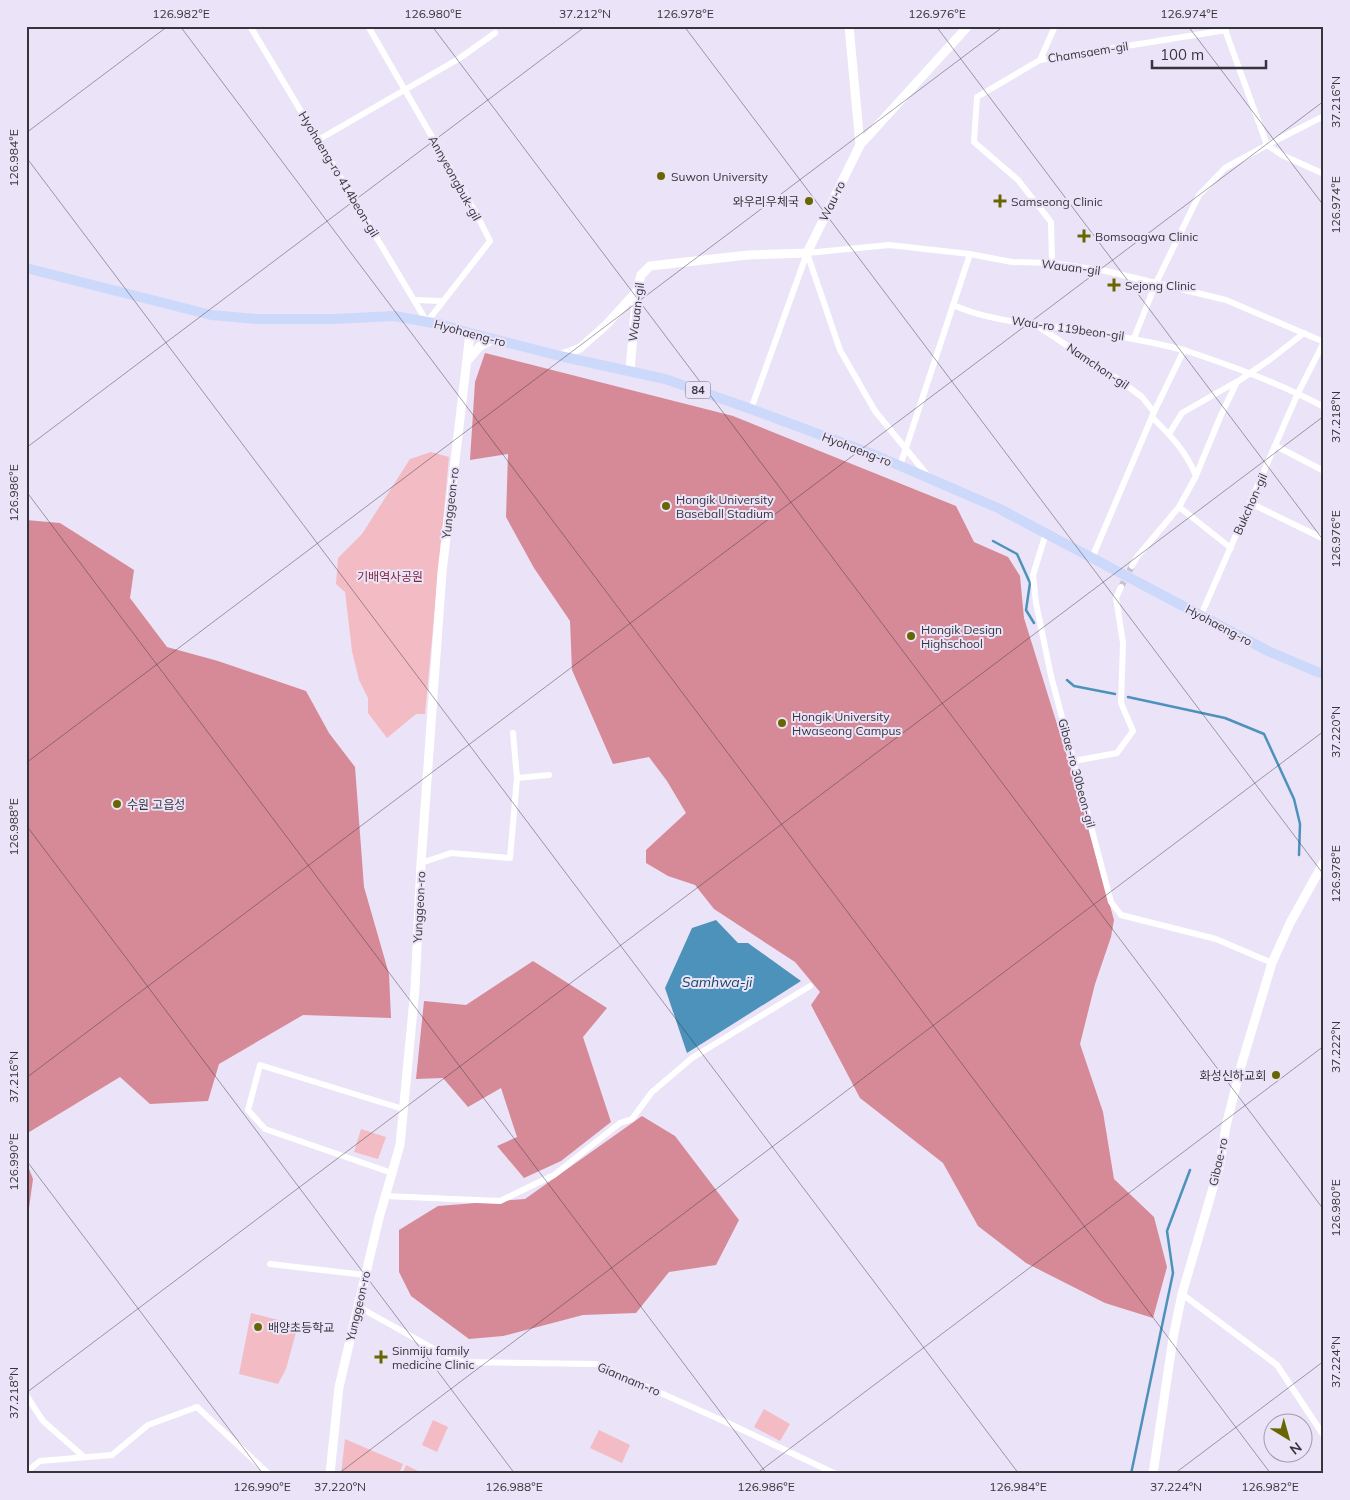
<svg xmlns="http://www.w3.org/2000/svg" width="1350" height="1500" viewBox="0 0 1350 1500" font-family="Mulish,'Noto Sans KR',sans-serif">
  <rect width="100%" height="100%" fill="#ebe3f7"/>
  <g fill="#f3bcc4">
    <path d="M431,452L449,457L425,714H416L387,738L368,713V698L359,680L352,651L345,592L336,584L338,558L362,534L410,459Z"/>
    <path d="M361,1129L386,1137L378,1159L354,1152Z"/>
    <path d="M251,1313L298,1325L286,1369L278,1384L239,1374Z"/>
    <path d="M764,1409L790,1424L780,1441L754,1427Z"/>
    <path d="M433,1420L448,1427L437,1452L422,1445Z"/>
    <path d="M599,1430L630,1445L622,1463L590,1448Z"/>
    <path d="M345,1439L403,1464L399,1474H341Z"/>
    <path d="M406,1465L424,1474H402Z"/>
  </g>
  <g fill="#d68a97">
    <path d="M485,353L733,416L956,506L974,542L1008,557L1020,576L1024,618L1079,795L1114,920L1111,937L1095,984L1080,1044L1103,1112L1114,1179L1154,1217L1167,1267L1153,1318L1105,1303L1026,1263L978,1226L943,1163L860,1098L811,1005L820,992L795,962L714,909L695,885L668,876L646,863V850L686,813L667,781L649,757L613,764L572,670L570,621L534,568L506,517L508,454L470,460L475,382Z"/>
    <path d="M26,520L60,523L134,570L130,598L167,647L218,661L306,691L329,733L355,767L364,887L389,974L391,1018L303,1015L219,1064L208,1101L150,1104L120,1077L26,1134Z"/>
    <path d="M533,961L607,1008L583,1037L611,1122L561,1161L524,1178L497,1146L517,1137L501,1088L468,1107L443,1078L416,1079L424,1001L466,1005Z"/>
    <path d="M642,1116L675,1136L739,1220L716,1265L669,1272L636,1313L583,1315L503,1336L469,1339L411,1296L399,1272V1230L438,1206L525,1199Z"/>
    <path d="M26,1161L33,1179L26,1230Z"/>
  </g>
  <path fill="#4c92bb" d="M716,920L738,943H748L801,981L687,1053L665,988L692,928Z"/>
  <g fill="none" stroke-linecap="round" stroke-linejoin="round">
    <g stroke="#4c92bb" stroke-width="2.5">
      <path d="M993,541L1017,554L1030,583L1026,610L1034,623"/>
      <path d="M1067,680L1074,686L1115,694"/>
      <path d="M1128,697L1225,718L1264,734L1294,799L1300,824L1299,855"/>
      <path d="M1131,1474L1173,1273L1167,1231L1190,1170"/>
    </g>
    <path stroke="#c7c0d2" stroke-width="6" stroke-dasharray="6 3" stroke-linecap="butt" d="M1121,587L1132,566"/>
    <g stroke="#fff" stroke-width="6">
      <path d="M250,26L427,322L490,241L477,215L368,26"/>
      <path d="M1224,27L1267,145L1282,155L1324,174"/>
      <path d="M1040,60L1055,26"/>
      <path d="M318,140L460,58L495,33"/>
      <path d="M807,253L889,245L970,254L1012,262L1052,263L1106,271L1226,300L1324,342"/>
      <path d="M807,253L840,350L875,411L928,476"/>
      <path d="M1052,263L1051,222L1018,180L974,142L977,97L1040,60L1226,30"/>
      <path d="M414,300L442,301"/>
      <path d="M953,305C991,322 1036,324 1077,330C1114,335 1148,341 1184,350"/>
      <path d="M1039,327L1122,382L1142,397L1154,412"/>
      <path d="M1134,338L1156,283L1199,195L1225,168L1267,145L1324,116"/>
      <path d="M751,409L807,253"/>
      <path d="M1152,417C1171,436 1186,451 1196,476"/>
      <path d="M1169,434L1182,413L1236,382"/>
      <path d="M1276,446L1324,471"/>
      <path d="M900,466L970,254"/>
      <path d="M1250,503L1324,539"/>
      <path d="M1179,507L1231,548"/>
      <path d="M1046,533L1033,575L1036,603L1051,676L1111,902L1121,915L1216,939L1272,963"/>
      <path d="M1092,558L1154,412L1184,350C1232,366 1279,383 1324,407"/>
      <path d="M1132,566L1137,557L1179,507L1195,478L1221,415L1237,382L1272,358L1304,333"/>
      <path d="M1201,615L1298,393L1324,342"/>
      <path d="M1074,761L1117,753L1133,731L1121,703L1123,643L1116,598L1121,587"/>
      <path d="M517,778L549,775"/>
      <path d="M421,863L451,853L510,858L517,778L513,733"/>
      <path d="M392,1173L265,1129L248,1110L260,1065L403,1109"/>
      <path d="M385,1196L500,1201L554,1175L620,1123L632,1119L652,1092L692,1058L810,986"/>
      <path d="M270,1264L365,1275"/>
      <path d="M1182,1294L1277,1365L1324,1436"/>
      <path d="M357,1306L436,1350L462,1362L596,1364L730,1424L836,1474"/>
      <path d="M26,1395L43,1421L84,1457"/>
      <path d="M26,1472L40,1461L112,1455L148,1425L197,1407L269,1474"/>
    </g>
    <g stroke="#fff" stroke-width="9">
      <path d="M849,26L860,145"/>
      <path d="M560,356L580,348L606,325L637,291"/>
      <path d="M467,361L480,346L493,339"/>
      <path d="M630,370L637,290L641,275L650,266L748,255L807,253L860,145L968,26"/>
      <path d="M330,1474L339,1387L379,1218L400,1145L415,989L421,863L442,572L470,333"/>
      <path d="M1153,1474L1173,1338L1182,1294L1220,1164L1226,1126L1241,1066L1272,963L1290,923L1324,862"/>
    </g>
    <path stroke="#cdd9fb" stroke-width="10" d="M26,268L211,315L257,319H334L394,316L439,324L470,333L560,356L665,379L751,409L875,455L998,508L1268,651L1315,671L1324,674"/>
  </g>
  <path fill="none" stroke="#37353c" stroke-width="1" stroke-opacity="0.45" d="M180,26L1271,1474M432,26L1324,1210M684,26L1324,875M936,26L1324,541M1188,26L1324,206M26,133L168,26M26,157L1019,1474M26,448L586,26M26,491L767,1474M26,763L1004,26M26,825L515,1474M26,1078L1324,101M26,1160L263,1474M26,1393L1324,416M338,1474L1324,731M756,1474L1324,1046M1174,1474L1324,1361"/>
  <g fill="#686600" stroke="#ebe3f7" stroke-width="2">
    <circle cx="661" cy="176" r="5"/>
    <circle cx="809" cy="201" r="5"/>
    <path d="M997.5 193.5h5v5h5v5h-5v5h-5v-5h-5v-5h5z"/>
    <path d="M1081.5 228.5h5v5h5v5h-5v5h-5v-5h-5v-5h5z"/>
    <path d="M1111.5 277.5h5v5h5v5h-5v5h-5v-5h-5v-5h5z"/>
    <circle cx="666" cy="506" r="5"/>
    <circle cx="911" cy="636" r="5"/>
    <circle cx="782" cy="723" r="5"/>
    <circle cx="117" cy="804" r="5"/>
    <circle cx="1276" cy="1075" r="5"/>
    <circle cx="258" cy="1327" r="5"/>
    <path d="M378.5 1349.5h5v5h5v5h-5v5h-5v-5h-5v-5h5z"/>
  </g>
  <g text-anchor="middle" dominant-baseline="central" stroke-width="4" stroke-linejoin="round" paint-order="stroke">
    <rect fill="#ebe3f7" stroke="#6d6974" stroke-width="1" x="685.5" y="381.5" width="25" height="17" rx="4"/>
    <g font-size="11" font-weight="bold" fill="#37353c">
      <text x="698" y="390">84</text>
    </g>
    <g font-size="12" fill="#37353c" stroke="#ebe3f7">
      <text transform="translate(1088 52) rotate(-9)">Chamsaem-gil</text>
      <text transform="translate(339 174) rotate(59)">Hyohaeng-ro 414beon-gil</text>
      <text transform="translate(455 178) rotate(61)">Annyeongbuk-gil</text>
      <text transform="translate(832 201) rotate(-64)">Wau-ro</text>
      <text transform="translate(1071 267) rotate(7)">Wauan-gil</text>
      <text transform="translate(636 312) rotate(-83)">Wauan-gil</text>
      <text transform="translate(1068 328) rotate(8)">Wau-ro 119beon-gil</text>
      <text transform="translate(470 333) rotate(15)">Hyohaeng-ro</text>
      <text transform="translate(1098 366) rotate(34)">Namchon-gil</text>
      <text transform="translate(857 449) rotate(21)">Hyohaeng-ro</text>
      <text transform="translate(450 503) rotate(-83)">Yunggeon-ro</text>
      <text transform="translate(1250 504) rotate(-66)">Bukchon-gil</text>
      <text transform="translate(1219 625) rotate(28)">Hyohaeng-ro</text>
      <text transform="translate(1077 773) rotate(75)">Gibae-ro 30beon-gil</text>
      <text transform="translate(419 907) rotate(-87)">Yunggeon-ro</text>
      <text transform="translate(1218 1162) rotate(-77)">Gibae-ro</text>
      <text transform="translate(358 1306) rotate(-77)">Yunggeon-ro</text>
      <text transform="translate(629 1379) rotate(23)">Giannam-ro</text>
    </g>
    <g font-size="12" fill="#37353c" stroke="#ebe3f7" text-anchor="start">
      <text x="671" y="176">Suwon University</text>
      <text x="799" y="201" text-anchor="end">와우리우체국</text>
      <text x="1011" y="201">Samseong Clinic</text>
      <text x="1095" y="236">Bomsoagwa Clinic</text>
      <text x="1125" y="285">Sejong Clinic</text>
      <text x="676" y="499">Hongik University<tspan x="676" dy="14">Baseball Stadium</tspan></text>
      <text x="921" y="629">Hongik Design<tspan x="921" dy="14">Highschool</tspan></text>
      <text x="792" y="716">Hongik University<tspan x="792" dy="14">Hwaseong Campus</tspan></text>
      <text x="127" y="804">수원 고읍성</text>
      <text x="1266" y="1075" text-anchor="end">화성신하교회</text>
      <text x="268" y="1327">배양초등학교</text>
      <text x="392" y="1350">Sinmiju family<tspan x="392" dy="14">medicine Clinic</tspan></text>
    </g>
    <g font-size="12" fill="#81273e" stroke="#ebe3f7">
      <text x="390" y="576">기배역사공원</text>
    </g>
    <g font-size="14" font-style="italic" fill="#124a67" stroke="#ebe3f7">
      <text x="717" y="982">Samhwa-ji</text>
    </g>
  </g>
  <rect width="1350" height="1500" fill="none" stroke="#ebe3f7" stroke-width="55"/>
  <g transform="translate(1288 1438) rotate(143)"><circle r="24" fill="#ebe3f7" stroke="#a39dac"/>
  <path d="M0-4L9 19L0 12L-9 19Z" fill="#686600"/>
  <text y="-8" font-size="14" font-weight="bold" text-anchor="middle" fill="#37353c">N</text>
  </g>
  <path d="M1152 60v8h114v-8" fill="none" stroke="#37353c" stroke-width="2.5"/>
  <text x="1160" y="60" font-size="15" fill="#37353c" stroke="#ebe3f7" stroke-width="4" paint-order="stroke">100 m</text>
  <rect x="28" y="28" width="1294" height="1444" fill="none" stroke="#37353c" stroke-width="2"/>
  <g font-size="12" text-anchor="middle" fill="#37353c">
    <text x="181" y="18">126.982°E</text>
    <text x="433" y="18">126.980°E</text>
    <text x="585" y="18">37.212°N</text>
    <text x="685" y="18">126.978°E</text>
    <text x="937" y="18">126.976°E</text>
    <text x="1189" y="18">126.974°E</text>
    <text transform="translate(1336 102) rotate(-90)" y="4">37.216°N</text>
    <text transform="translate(14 158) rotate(-90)" y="4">126.984°E</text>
    <text transform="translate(1336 205) rotate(-90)" y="4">126.974°E</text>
    <text transform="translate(1336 417) rotate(-90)" y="4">37.218°N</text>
    <text transform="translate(14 493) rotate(-90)" y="4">126.986°E</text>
    <text transform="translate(1336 539) rotate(-90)" y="4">126.976°E</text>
    <text transform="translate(1336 732) rotate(-90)" y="4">37.220°N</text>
    <text transform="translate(14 827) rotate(-90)" y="4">126.988°E</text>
    <text transform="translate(1336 874) rotate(-90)" y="4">126.978°E</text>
    <text transform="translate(1336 1047) rotate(-90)" y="4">37.222°N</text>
    <text transform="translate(14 1077) rotate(-90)" y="4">37.216°N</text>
    <text transform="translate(14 1162) rotate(-90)" y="4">126.990°E</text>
    <text transform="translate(1336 1208) rotate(-90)" y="4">126.980°E</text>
    <text transform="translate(1336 1362) rotate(-90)" y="4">37.224°N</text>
    <text transform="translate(14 1393) rotate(-90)" y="4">37.218°N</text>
    <text x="262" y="1491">126.990°E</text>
    <text x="340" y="1491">37.220°N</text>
    <text x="514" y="1491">126.988°E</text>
    <text x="766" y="1491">126.986°E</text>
    <text x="1018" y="1491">126.984°E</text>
    <text x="1176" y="1491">37.224°N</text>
    <text x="1270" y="1491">126.982°E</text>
  </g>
</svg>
